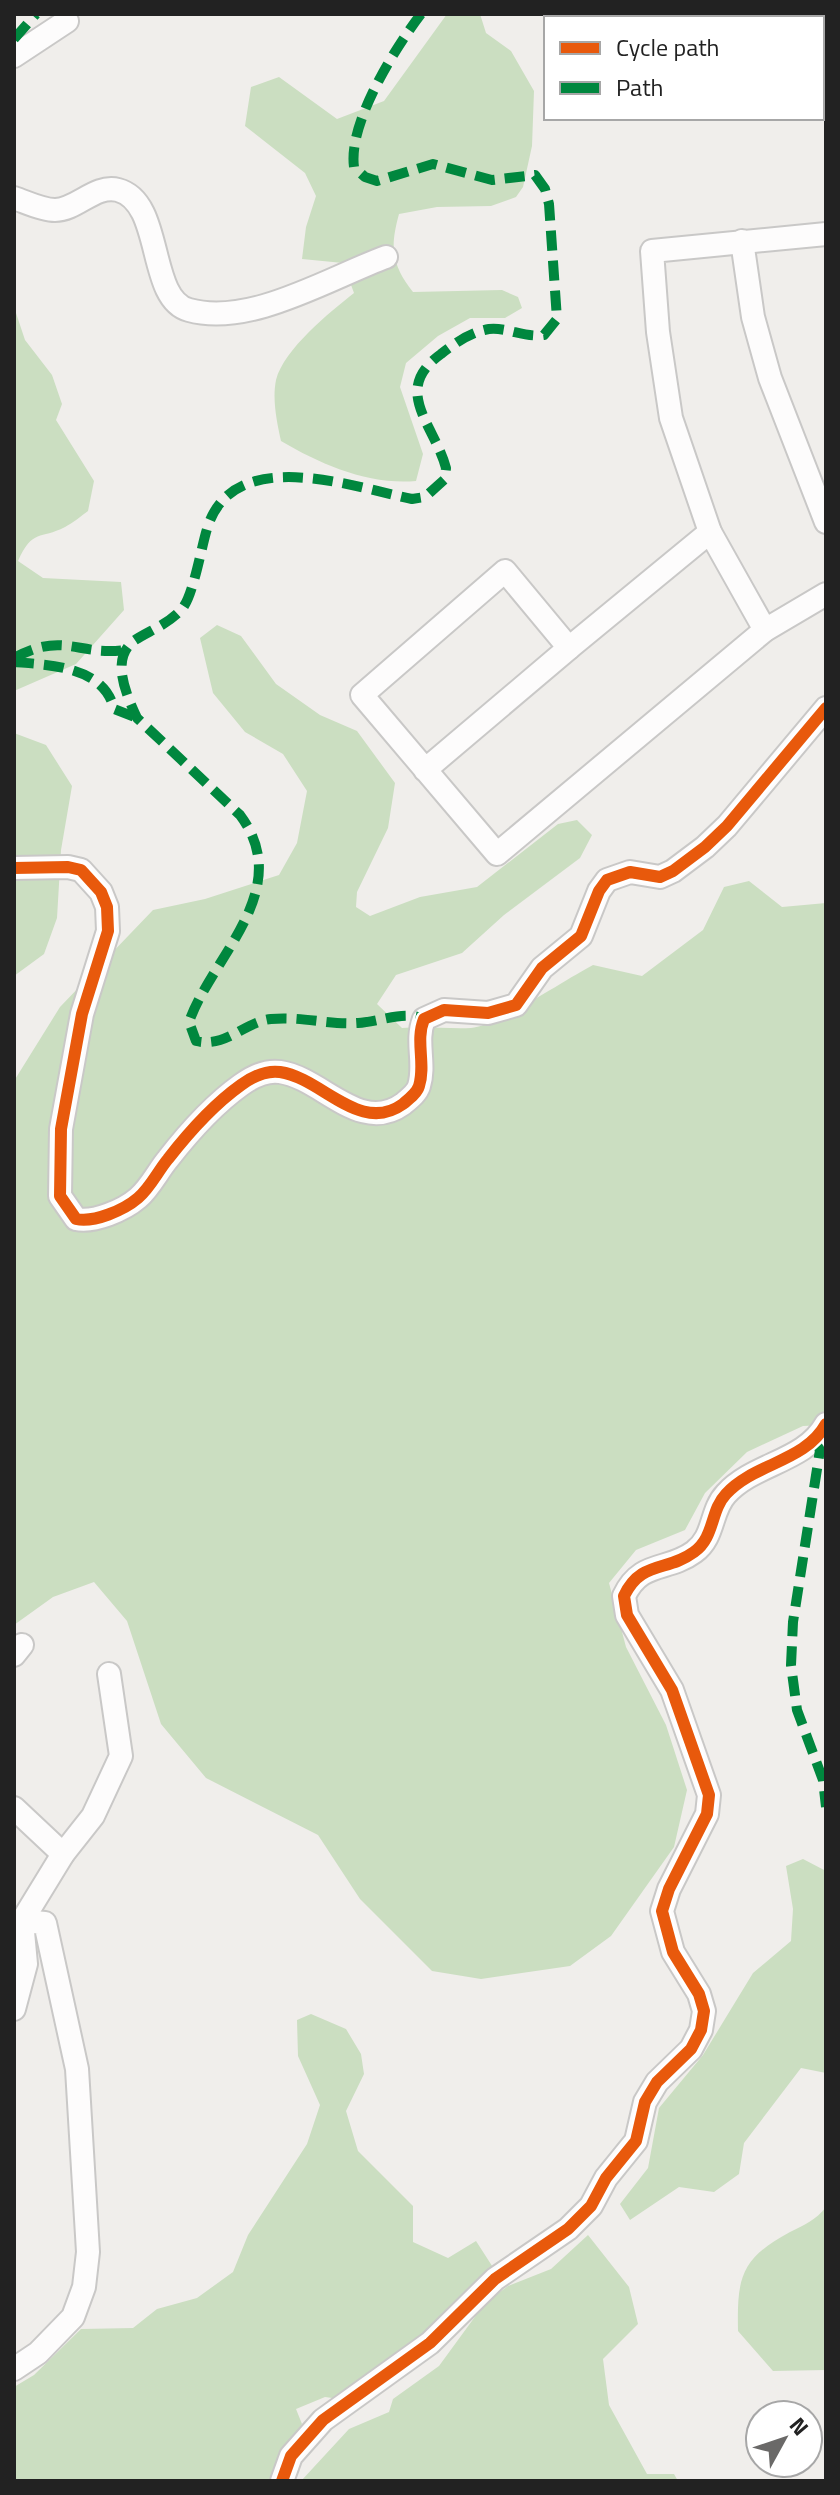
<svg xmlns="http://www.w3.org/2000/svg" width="840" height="2495" viewBox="0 0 840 2495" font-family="'Titillium Web',sans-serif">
  <rect width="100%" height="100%" fill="#f0eeeb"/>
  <g fill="#cbdec1">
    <path d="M447,14H480L486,33L511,51L534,91L532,146L523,187L516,197L491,206L437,207L399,214C390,247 391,264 413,292L502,290L518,297L522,308L505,318H470L438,336L406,363L400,387L423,454L416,481C368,485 322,465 281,441C277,422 272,400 276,380C284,349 330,312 354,293L343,263L302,259L306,227L316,196L305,173L245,126L251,87L279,77L337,119L384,101Z"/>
    <path d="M14,307L25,340L52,375L62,404L56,420L94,481L88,511C81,516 73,523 65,527C40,540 33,528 18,561L43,578L121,582L124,610L76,664L14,691Z"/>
    <path d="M217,625L241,636L276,684L320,715L357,731L395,783L388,828L357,892L356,907L370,916L420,897L477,887L558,824L577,820L592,835L580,858L504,915L462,953L396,975L377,1004L402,1028C425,1026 448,1029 471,1028C497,1026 566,979 593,965L642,976L703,930L724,887L749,881L782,907L826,903V1425L803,1426L747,1452L705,1493L685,1530L636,1550L609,1583L626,1647L666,1725L687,1790L674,1847L611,1936L570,1966L481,1979L432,1971L360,1899L318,1835L206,1778L161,1724L127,1621L94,1582L53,1597L14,1625V1081L60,1007L153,910L205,899L279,875L297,843L307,791L283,754L245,732L213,693L200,638Z"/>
    <path d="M14,733L46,745L72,786L61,850L57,918L44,954L14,976Z"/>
    <path d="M803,1859L826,1871V2073L801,2068L744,2143L739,2174L714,2192L679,2187L630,2220L620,2204L648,2168L659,2108L703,2055L753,1973L791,1941L793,1909L786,1866Z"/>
    <path d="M311,2014L346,2029L361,2054L364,2074L346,2111L358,2151L413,2206V2242L448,2258L476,2241L496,2272L362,2402L325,2397L296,2409L302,2424L277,2460L275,2481H14V2387L34,2375L81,2329L133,2328L157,2309L197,2298L233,2272L248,2235L307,2144L320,2105L298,2056L297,2020Z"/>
    <path d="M826,2207V2370L773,2371L738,2331C737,2278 740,2259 790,2232C804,2225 816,2220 826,2207Z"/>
    <path d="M588,2235L629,2287L638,2324L603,2359L609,2405L647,2474H674L678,2481H301L349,2429L389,2412L393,2399L439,2366L485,2303L508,2286L551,2269Z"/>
  </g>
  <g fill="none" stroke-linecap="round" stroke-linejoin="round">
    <defs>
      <g id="minor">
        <path d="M14,56L67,21"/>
        <path d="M14,198C26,202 42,210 55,210C77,210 95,184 118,190C164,202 147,299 189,310C250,327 329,278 386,257"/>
        <path d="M742,241L753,317L770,378L826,522"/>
        <path d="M710,532L671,418L658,332L652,251L826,234"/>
        <path d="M569,648L710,532L765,630"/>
        <path d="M425,770L569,648L505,571L362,695L497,854L765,630L826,594"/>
        <path d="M14,868L68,867L81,870L101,892L107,907L108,931L82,1014L61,1129L60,1196L76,1219C94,1223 124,1210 138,1198C150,1188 158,1171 168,1159C189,1132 213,1105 241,1085C252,1077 266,1070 280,1072C322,1078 360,1135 403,1104C409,1099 417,1093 419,1086C426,1064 415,1041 424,1019L444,1010L488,1013L516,1005L542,968L581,936L599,891L607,880L630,872L660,877L673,871L705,847L727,826L826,708"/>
        <path d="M14,1655L22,1645"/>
        <path d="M14,1808L63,1854"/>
        <path d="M14,2009L26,1964L22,1921L63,1854L93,1816L121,1756L109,1674"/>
        <path d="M14,2369L38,2353L73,2317L84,2287L88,2252L77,2069L45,1923L22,1921"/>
        <path d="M282,2481L291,2456L323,2420L430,2343L495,2279L568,2229L591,2206L606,2178L636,2141L645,2102L657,2082L691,2049L701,2030L704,2011L699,1994L673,1952L662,1911L669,1889L707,1814L709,1795L672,1690L627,1615L624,1596C641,1560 667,1572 694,1552C715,1537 710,1511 726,1494C754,1463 805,1462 826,1424"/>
      </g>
    </defs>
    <use href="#minor" stroke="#c9c8c7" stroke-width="26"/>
    <use href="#minor" stroke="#fdfcfc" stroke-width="22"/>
    <g stroke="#00873e" stroke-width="10" stroke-dasharray="20 10" stroke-linecap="butt">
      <path d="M421,14C395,48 348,123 354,167L365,177L377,181L433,164L492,180L535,175L545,189L549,204L557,319L544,335C525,338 507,327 489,329C471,332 455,343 441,354C391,390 434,424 446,468L445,479L425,497L412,499C350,486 232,444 207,529C201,548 193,598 181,610C168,624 151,630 135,640C109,658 127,696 137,718L240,815C296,890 212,956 189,1022L196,1041C226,1048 244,1022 271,1019C300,1016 329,1025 358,1023C380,1022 403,1010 424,1019"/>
      <path d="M14,39L36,14"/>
      <path d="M14,658C64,631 76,656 125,650"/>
      <path d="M14,662C49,665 104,666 114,709L137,718"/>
      <path d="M814,1440L820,1450L793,1622L791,1665L797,1710L823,1780L826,1807"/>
    </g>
    <defs>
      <g id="cycleway">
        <path d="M14,868L68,867L81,870L101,892L107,907L108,931L82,1014L61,1129L60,1196L76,1219C94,1223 124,1210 138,1198C150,1188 158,1171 168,1159C189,1132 213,1105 241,1085C252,1077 266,1070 280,1072C322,1078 360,1135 403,1104C409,1099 417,1093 419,1086C426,1064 415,1041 424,1019L444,1010L488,1013L516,1005L542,968L581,936L599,891L607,880L630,872L660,877L673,871L705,847L727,826L826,708"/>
        <path d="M282,2481L291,2456L323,2420L430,2343L495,2279L568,2229L591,2206L606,2178L636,2141L645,2102L657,2082L691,2049L701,2030L704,2011L699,1994L673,1952L662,1911L669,1889L707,1814L709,1795L672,1690L627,1615L624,1596C641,1560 667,1572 694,1552C715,1537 710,1511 726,1494C754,1463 805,1462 826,1424"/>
      </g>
    </defs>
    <use href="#cycleway" stroke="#fff" stroke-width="17"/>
    <use href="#cycleway" stroke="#e8590c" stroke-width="12"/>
  </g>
  <rect width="840" height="2495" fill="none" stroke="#222222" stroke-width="32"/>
  <rect x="544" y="16" width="280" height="104" fill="#ffffff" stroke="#a7a7a7" stroke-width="2"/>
  <rect x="560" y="42" width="40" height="12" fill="#e8590c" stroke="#a7a7a7" stroke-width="2"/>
  <text x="616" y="56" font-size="24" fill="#222222">Cycle path</text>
  <rect x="560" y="82" width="40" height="12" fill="#00873e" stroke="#a7a7a7" stroke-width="2"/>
  <text x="616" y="96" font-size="24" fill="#222222">Path</text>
  <g transform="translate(784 2439) rotate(50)"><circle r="38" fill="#ffffff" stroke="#a7a7a7" stroke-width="2"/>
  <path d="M0-6L14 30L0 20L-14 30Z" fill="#6a6968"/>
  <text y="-12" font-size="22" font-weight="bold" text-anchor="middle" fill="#222222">N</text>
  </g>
</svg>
